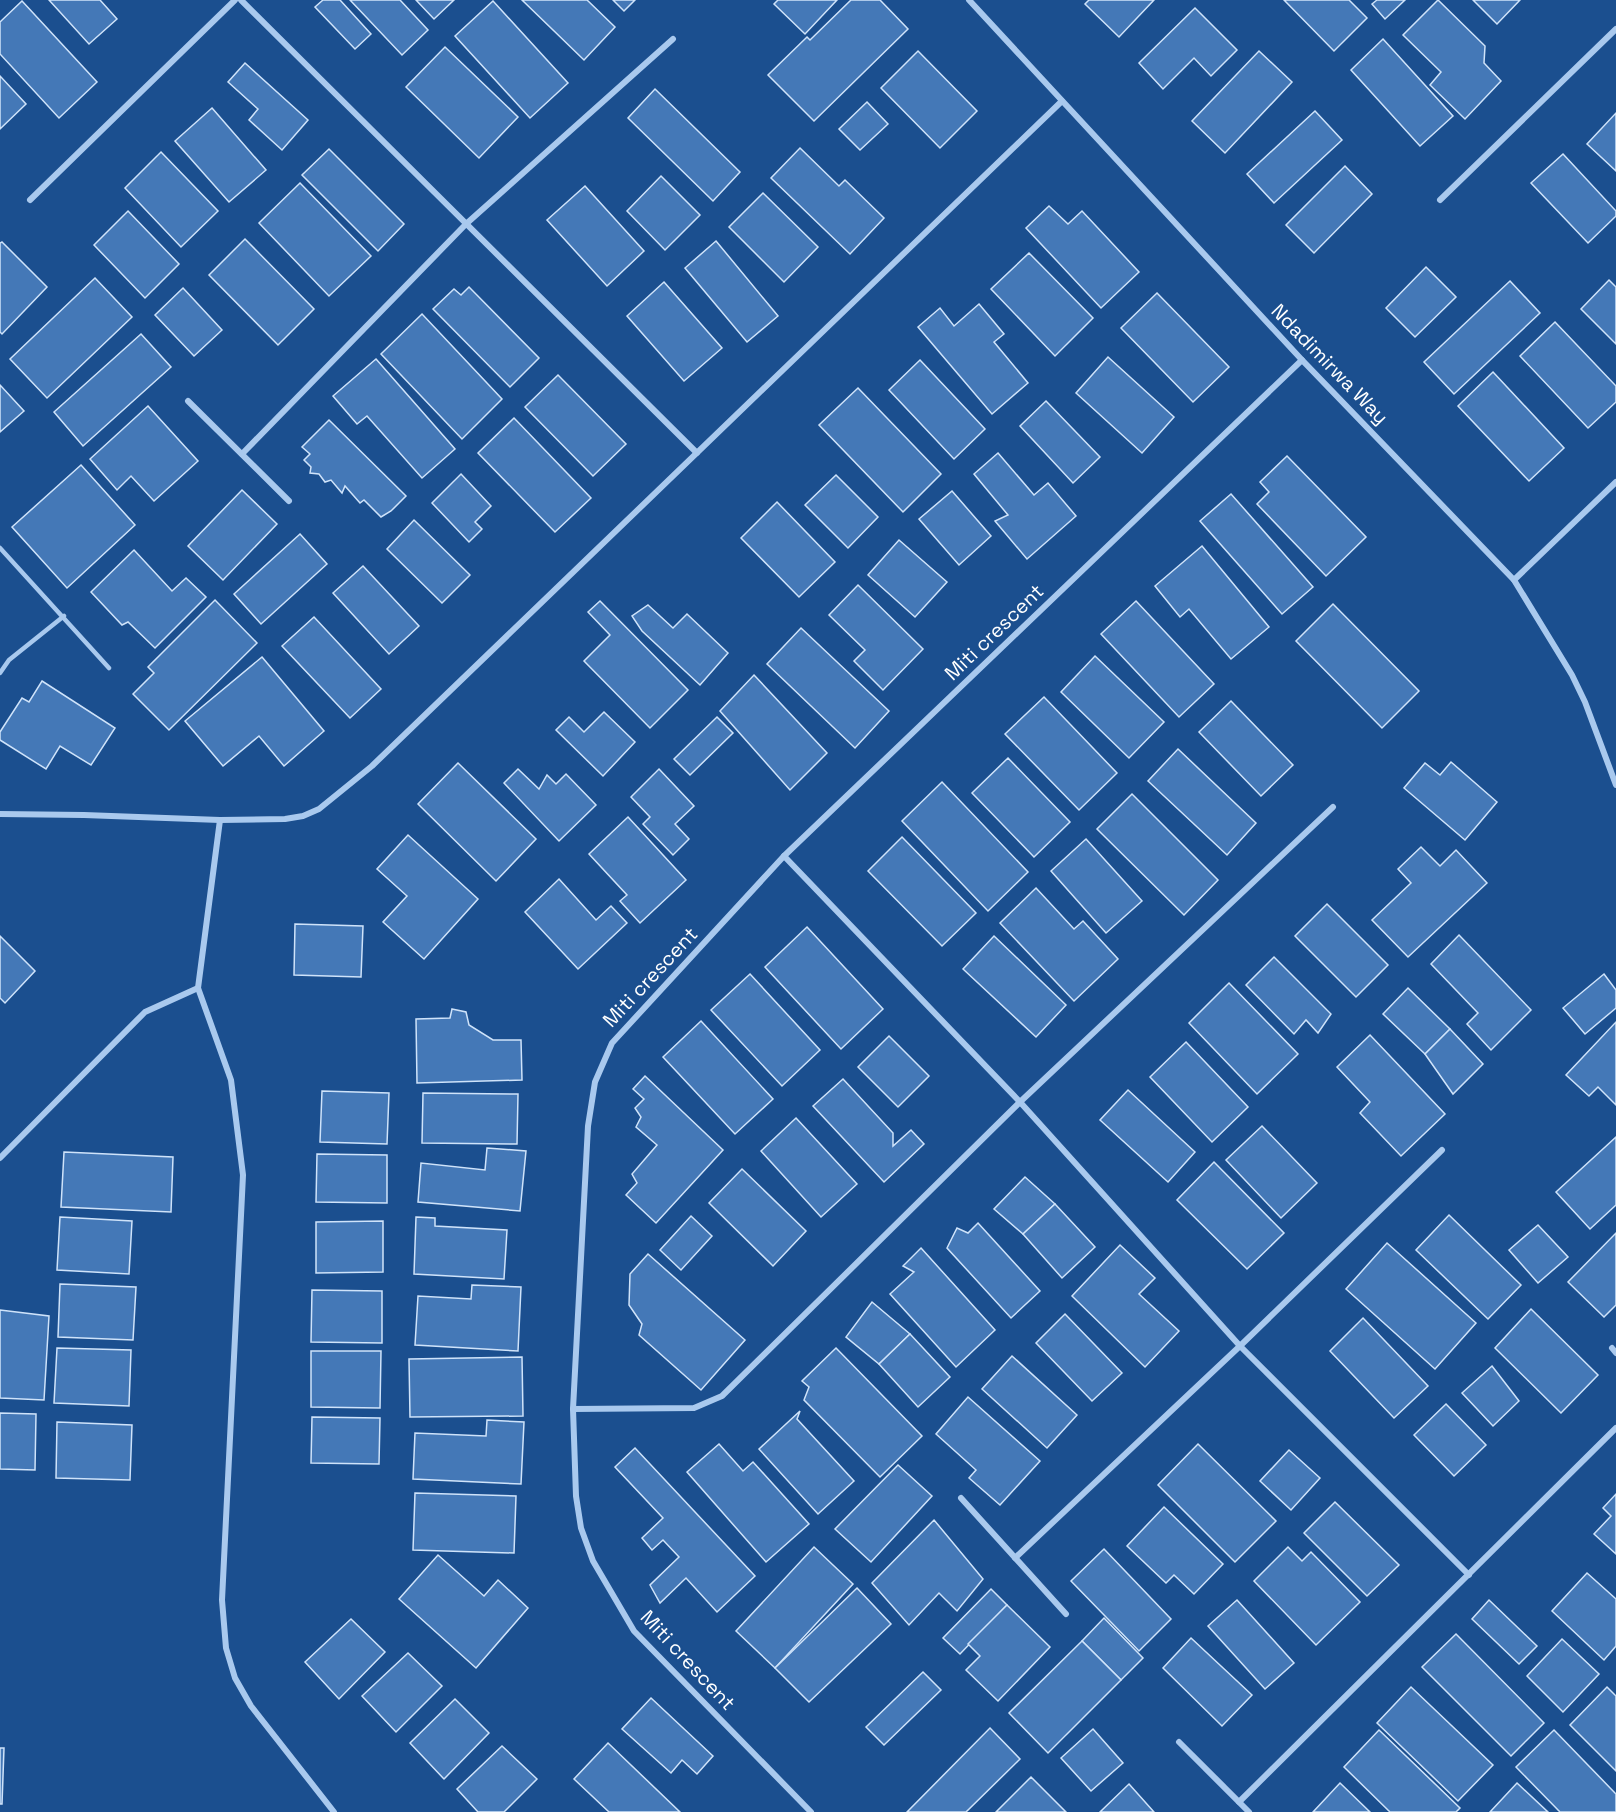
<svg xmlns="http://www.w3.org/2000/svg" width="1616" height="1812" viewBox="0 0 1616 1812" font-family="'Space Grotesk',sans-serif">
  <rect width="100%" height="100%" fill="#1b4f8f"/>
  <g fill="#4478b7" stroke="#cfe3fa" stroke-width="1.5">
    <path d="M49,0H100L117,19L89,44Z"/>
    <path d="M323,0H340L371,34L355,49L315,7Z"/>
    <path d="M350,0H400L428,30L402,55Z"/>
    <path d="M416,0H454L434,19Z"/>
    <path d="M522,0H587L615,27L584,60Z"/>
    <path d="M613,0H635L624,11Z"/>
    <path d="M778,0H837L805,34L774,4Z"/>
    <path d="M851,0H880L908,29L814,121L768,75L807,37L810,40Z"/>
    <path d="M1089,0H1154L1119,37L1085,4Z"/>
    <path d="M1284,0H1349L1367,18L1334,51Z"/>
    <path d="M1377,0H1405L1385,19L1372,4Z"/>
    <path d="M1438,0L1485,46L1484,63L1501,81L1465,119L1430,85L1441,72L1403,35Z"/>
    <path d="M1473,0H1520L1497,24Z"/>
    <path d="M22,1L97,82L59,118L0,54V22Z"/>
    <path d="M493,1L568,83L530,118L455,36Z"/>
    <path d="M1195,8L1237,50L1211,76L1194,58L1163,89L1139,63Z"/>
    <path d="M1383,39L1453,116L1420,146L1351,70Z"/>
    <path d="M445,47L518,117L479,158L406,87Z"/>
    <path d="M918,51L977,111L940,148L881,88Z"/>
    <path d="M1259,51L1292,82L1225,153L1192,121Z"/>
    <path d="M245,63L308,120L282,150L249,120L258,109L228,82Z"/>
    <path d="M0,76L26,104L0,129Z"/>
    <path d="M655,89L740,172L713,201L628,118Z"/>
    <path d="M867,102L888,124L860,150L839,129Z"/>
    <path d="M212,108L266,170L229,202L175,141Z"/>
    <path d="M1315,111L1342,140L1274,203L1247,174Z"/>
    <path d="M1616,113V171L1587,144Z"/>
    <path d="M800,148L839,186L845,180L884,218L850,254L771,178Z"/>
    <path d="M329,149L404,224L378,251L302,175Z"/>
    <path d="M161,152L218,211L181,247L125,188Z"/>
    <path d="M1563,154L1616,211V216L1588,243L1531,183Z"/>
    <path d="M1345,166L1372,194L1314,253L1286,225Z"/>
    <path d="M661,176L700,215L665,250L627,211Z"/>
    <path d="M300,183L371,256L329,296L259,223Z"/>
    <path d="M585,186L644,251L607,286L547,220Z"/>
    <path d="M763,193L818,247L784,282L729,227Z"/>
    <path d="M1049,206L1068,224L1082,211L1139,272L1101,308L1026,228Z"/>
    <path d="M128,211L179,264L145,298L94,245Z"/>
    <path d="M245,239L314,309L278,345L209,275Z"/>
    <path d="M716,241L778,316L747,342L685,268Z"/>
    <path d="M2,242L47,287L2,334L0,332V243Z"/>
    <path d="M1029,253L1093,318L1055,356L991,289Z"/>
    <path d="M1426,267L1456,297L1415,337L1386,308Z"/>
    <path d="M95,278L132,317L47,398L10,359Z"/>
    <path d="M1609,280L1616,287V344L1581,309Z"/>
    <path d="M1510,281L1540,313L1454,394L1424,362Z"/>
    <path d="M664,282L722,348L684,381L627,316Z"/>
    <path d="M469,287L539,358L510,387L433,309L454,289L461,295Z"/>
    <path d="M183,288L222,330L194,356L155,315Z"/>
    <path d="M1157,293L1229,367L1193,402L1121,328Z"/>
    <path d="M979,304L1004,334L994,342L1028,383L992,414L918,327L940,308L954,326Z"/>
    <path d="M422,314L502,399L462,439L381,354Z"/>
    <path d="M1555,322L1616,386V402L1588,428L1520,356Z"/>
    <path d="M141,334L171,367L83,446L54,412Z"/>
    <path d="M1108,357L1174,417L1142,453L1076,393Z"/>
    <path d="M376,359L455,449L422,478L367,416L357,424L333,396Z"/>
    <path d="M920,360L985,429L954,459L889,390Z"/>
    <path d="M1493,372L1564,448L1529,481L1458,406Z"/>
    <path d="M558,375L626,444L593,476L525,407Z"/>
    <path d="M0,385L24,411L0,432Z"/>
    <path d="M858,388L941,474L903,512L819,425Z"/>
    <path d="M1046,401L1100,457L1073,483L1020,426Z"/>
    <path d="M148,406L198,461L154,501L131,476L117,490L90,459Z"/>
    <path d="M514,418L591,498L555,532L478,453Z"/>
    <path d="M329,420L406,496L391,511L381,517L364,500L360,503L345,486L342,493L331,480L325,482L319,474L310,473L311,467L304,460L310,454L302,447Z"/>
    <path d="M998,453L1034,495L1048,483L1076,516L1027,559L995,521L1008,515L974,474Z"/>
    <path d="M1287,456L1366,537L1326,576L1257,504L1269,492L1260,482Z"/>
    <path d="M81,465L135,525L67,588L12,527Z"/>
    <path d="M461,474L491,506L475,522L482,529L469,542L432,503Z"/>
    <path d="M836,475L878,517L848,548L805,505Z"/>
    <path d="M242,490L277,524L223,580L188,546Z"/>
    <path d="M952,491L991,536L959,565L919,519Z"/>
    <path d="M1231,494L1313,587L1282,614L1200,521Z"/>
    <path d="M777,502L835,562L799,597L741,538Z"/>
    <path d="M414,520L470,575L442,603L387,549Z"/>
    <path d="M300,534L327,564L261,624L234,594Z"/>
    <path d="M899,540L947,582L915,617L868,575Z"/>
    <path d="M1202,546L1269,627L1231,659L1189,609L1180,617L1155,586Z"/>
    <path d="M134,550L172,591L186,578L206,597L155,648L128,622L122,625L91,592Z"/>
    <path d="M363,566L419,626L389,654L333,593Z"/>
    <path d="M858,585L923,649L883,690L854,661L865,650L829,615Z"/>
    <path d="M215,600L257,643L169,730L133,694L154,673L148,667Z"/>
    <path d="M600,601L688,690L650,728L584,661L610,635L588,612Z"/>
    <path d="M1136,601L1214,684L1179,717L1101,634Z"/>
    <path d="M1333,604L1419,691L1382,728L1296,641Z"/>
    <path d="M648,605L673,628L687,614L728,653L700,685L642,631L632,616Z"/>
    <path d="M314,617L381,689L350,718L282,646Z"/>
    <path d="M801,628L889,711L855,748L767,664Z"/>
    <path d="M1095,656L1164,722L1129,758L1061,692Z"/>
    <path d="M262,657L324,731L284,766L259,736L223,766L185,721Z"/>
    <path d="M754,675L827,753L790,790L720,711Z"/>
    <path d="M42,681L115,728L91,765L60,746L46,769L0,740V732L22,698L29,702Z"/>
    <path d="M1044,697L1117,773L1079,810L1005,734Z"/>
    <path d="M1231,701L1293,765L1261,796L1199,732Z"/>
    <path d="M604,712L635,742L603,776L556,730L569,717L584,732Z"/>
    <path d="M717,717L733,733L690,775L674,759Z"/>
    <path d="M1178,749L1256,823L1227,855L1148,781Z"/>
    <path d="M1008,758L1070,822L1034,857L972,793Z"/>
    <path d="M1451,762L1497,802L1465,840L1404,788L1425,763L1440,775Z"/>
    <path d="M458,763L536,839L496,881L418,804Z"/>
    <path d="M518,769L539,789L547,775L556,784L566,774L596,805L559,841L504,783Z"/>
    <path d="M659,769L694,806L675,824L689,839L673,855L643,824L650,817L631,797Z"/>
    <path d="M942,782L1028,872L988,911L902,821Z"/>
    <path d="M1132,794L1218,880L1184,915L1097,829Z"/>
    <path d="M628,817L686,880L640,923L620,901L627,895L589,854Z"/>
    <path d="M408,835L478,899L424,959L383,922L407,896L377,869Z"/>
    <path d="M902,837L976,913L942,946L868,871Z"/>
    <path d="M1086,839L1142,901L1106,933L1051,871Z"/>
    <path d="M1421,847L1440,866L1456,850L1487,883L1408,957L1372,920L1411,883L1398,869Z"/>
    <path d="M559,879L596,920L611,906L627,923L578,969L525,912Z"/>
    <path d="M1036,888L1074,929L1083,921L1118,959L1074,1001L1000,923Z"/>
    <path d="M1327,904L1388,965L1356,997L1295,936Z"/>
    <path d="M295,924L363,926L361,977L294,975Z"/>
    <path d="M807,927L883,1009L841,1049L765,967Z"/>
    <path d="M1459,935L1531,1010L1491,1050L1467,1024L1478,1013L1431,964Z"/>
    <path d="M0,936L35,971L5,1003L0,998Z"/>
    <path d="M994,936L1066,1005L1036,1037L963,969Z"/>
    <path d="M1274,957L1331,1014L1318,1033L1306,1020L1294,1034L1246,985Z"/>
    <path d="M750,974L820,1050L782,1086L711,1010Z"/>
    <path d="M1604,974L1616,990V1008L1585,1034L1563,1008Z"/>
    <path d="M1229,983L1298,1054L1257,1094L1189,1023Z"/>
    <path d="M1408,988L1450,1029L1425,1054L1383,1014Z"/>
    <path d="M452,1009L466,1012L469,1025L493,1040H521L522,1080L417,1083L416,1019L450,1018Z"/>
    <path d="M701,1021L773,1099L735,1134L663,1057Z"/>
    <path d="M1616,1022V1105L1598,1087L1589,1096L1566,1075Z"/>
    <path d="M1450,1029L1483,1064L1453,1094L1425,1054Z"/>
    <path d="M1370,1035L1445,1114L1401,1156L1360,1113L1370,1102L1337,1067Z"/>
    <path d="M889,1036L929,1076L898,1107L858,1067Z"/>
    <path d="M1186,1042L1248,1107L1212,1142L1150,1077Z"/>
    <path d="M645,1076L723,1150L656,1223L626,1195L637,1183L632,1174L657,1145L636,1127L641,1117L635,1108L644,1099L633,1089Z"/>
    <path d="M843,1079L893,1133V1146L911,1130L924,1144L884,1182L813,1106Z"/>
    <path d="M1128,1090L1195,1152L1168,1182L1100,1120Z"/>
    <path d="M322,1091L389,1093L387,1144L320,1142Z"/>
    <path d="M423,1093L518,1094L517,1144L422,1143Z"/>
    <path d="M796,1118L857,1184L821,1217L761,1151Z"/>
    <path d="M1262,1126L1317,1183L1281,1218L1226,1160Z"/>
    <path d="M1616,1137V1205L1590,1229L1556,1192Z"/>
    <path d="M487,1148L526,1151L520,1211L418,1202L421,1163L485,1170Z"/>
    <path d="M64,1152L173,1157L171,1212L61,1207Z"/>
    <path d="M317,1154L387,1155V1203L316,1202Z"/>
    <path d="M1214,1162L1284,1233L1247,1269L1177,1200Z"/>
    <path d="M742,1169L806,1231L773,1266L709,1203Z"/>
    <path d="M1025,1177L1055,1204L1023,1234L994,1209Z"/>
    <path d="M1055,1204L1095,1247L1062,1278L1023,1234Z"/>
    <path d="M1449,1215L1521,1285L1488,1319L1416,1250Z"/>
    <path d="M691,1216L712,1236L681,1270L660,1250Z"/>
    <path d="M60,1217L132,1221L129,1274L57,1270Z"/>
    <path d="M416,1217L435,1218V1226L507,1230L504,1279L414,1274Z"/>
    <path d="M383,1221V1272L316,1273V1222Z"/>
    <path d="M978,1223L1040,1291L1011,1318L947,1248L957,1228L968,1233Z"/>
    <path d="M1538,1225L1568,1257L1538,1283L1509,1250Z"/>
    <path d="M1616,1233V1305L1604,1317L1568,1282Z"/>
    <path d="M1387,1243L1476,1323L1435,1369L1346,1289Z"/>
    <path d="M1120,1245L1155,1278L1139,1294L1179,1331L1145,1367L1072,1296Z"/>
    <path d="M921,1248L995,1330L956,1367L890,1294L914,1272L903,1266Z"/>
    <path d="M648,1254L745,1340L701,1390L639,1335L642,1324L629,1305L630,1274Z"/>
    <path d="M60,1284L136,1287L133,1340L58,1337Z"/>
    <path d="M472,1285L521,1287L518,1351L415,1345L418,1296L471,1299Z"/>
    <path d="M312,1290L382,1291V1343L311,1342Z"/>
    <path d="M872,1302L910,1334L879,1364L846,1337Z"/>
    <path d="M1531,1309L1598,1375L1561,1413L1495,1348Z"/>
    <path d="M0,1310L49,1316L44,1400L0,1398Z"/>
    <path d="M1065,1314L1122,1373L1092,1401L1036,1343Z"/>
    <path d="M1363,1318L1428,1386L1394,1418L1330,1351Z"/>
    <path d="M910,1334L950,1377L918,1407L879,1364Z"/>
    <path d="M57,1348L131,1350L129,1406L54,1403Z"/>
    <path d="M836,1348L922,1436L880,1477L804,1400L809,1387L802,1381Z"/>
    <path d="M311,1351H381L380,1408L311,1407Z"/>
    <path d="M1012,1356L1077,1415L1047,1448L982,1389Z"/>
    <path d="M522,1357L523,1416L410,1417L409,1359Z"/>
    <path d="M1492,1366L1519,1401L1493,1426L1462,1393Z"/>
    <path d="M968,1397L1040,1461L1000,1505L969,1478L976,1470L936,1434Z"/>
    <path d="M1446,1404L1486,1445L1454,1476L1414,1435Z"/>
    <path d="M800,1411L797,1419L854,1481L818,1514L759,1449Z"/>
    <path d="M0,1413L36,1414L35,1470L0,1469Z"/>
    <path d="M312,1417L380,1418L379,1464L311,1463Z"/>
    <path d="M487,1420L524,1422L521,1484L413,1479L415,1433L486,1436Z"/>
    <path d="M57,1422L132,1425L130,1480L56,1478Z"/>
    <path d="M719,1444L743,1471L753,1462L809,1524L766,1562L687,1472Z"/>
    <path d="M1198,1444L1276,1521L1235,1562L1158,1485Z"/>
    <path d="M635,1448L755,1576L717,1612L686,1578L660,1603L650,1585L679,1557L663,1540L652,1550L642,1538L663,1518L615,1467Z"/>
    <path d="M1289,1450L1320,1478L1291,1510L1260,1481Z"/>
    <path d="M898,1465L932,1496L871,1562L835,1529Z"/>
    <path d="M415,1493L516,1496L514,1553L413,1550Z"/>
    <path d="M1616,1494V1554L1594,1534L1611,1516L1603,1508Z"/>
    <path d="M1335,1502L1399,1565L1367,1596L1304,1533Z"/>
    <path d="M1164,1507L1223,1564L1194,1594L1174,1575L1166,1583L1127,1546Z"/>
    <path d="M934,1520L983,1579L957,1611L939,1593L909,1625L872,1583Z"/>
    <path d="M814,1547L853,1584L775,1668L736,1631Z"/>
    <path d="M1288,1547L1302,1561L1311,1552L1360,1602L1316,1645L1254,1581Z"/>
    <path d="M1104,1549L1171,1619L1139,1651L1071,1581Z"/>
    <path d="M438,1555L484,1596L498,1580L528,1608L476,1668L399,1599Z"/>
    <path d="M1587,1573L1616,1599V1646L1604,1660L1552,1611Z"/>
    <path d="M857,1588L891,1624L809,1702L775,1668Z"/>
    <path d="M991,1589L1007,1605L960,1654L943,1638Z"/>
    <path d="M1237,1600L1294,1663L1265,1689L1208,1626Z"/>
    <path d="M1489,1600L1537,1646L1519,1664L1472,1619Z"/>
    <path d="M1007,1605L1050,1647L998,1701L966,1670L980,1656L968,1644Z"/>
    <path d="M1104,1618L1143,1658L1121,1680L1082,1641Z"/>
    <path d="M351,1619L385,1652L339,1699L305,1662Z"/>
    <path d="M1456,1634L1544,1723L1511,1756L1422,1667Z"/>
    <path d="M1191,1638L1252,1695L1222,1726L1163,1668Z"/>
    <path d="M1562,1639L1599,1674L1563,1712L1527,1676Z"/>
    <path d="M1082,1641L1121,1680L1048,1753L1009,1713Z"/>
    <path d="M408,1653L442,1686L396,1732L362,1696Z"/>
    <path d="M923,1672L941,1690L884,1745L866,1727Z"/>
    <path d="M1411,1687L1493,1765L1458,1801L1377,1723Z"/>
    <path d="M1607,1687L1616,1696V1771L1570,1725Z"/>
    <path d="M651,1698L713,1756L697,1774L682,1760L671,1773L622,1729Z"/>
    <path d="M455,1699L489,1733L444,1779L410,1743Z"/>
    <path d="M990,1728L1020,1759L966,1812H907Z"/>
    <path d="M1093,1729L1123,1763L1091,1791L1061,1758Z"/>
    <path d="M1379,1730L1460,1808L1456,1812H1390L1344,1767Z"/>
    <path d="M1554,1730L1616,1794V1812H1560L1516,1767Z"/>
    <path d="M608,1743L680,1812H609L574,1779Z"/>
    <path d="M502,1746L537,1779L504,1812H478L457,1789Z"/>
    <path d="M0,1748H4L2,1804H0Z"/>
    <path d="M1031,1777L1066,1812H996Z"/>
    <path d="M1340,1783L1370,1812H1313Z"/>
    <path d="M1517,1783L1548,1812H1490Z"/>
    <path d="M1129,1784L1154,1812H1100Z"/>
  </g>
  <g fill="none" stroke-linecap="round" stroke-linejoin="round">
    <g stroke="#a9c9ee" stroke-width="4.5">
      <path d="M0,548L109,668"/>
      <path d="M0,673L9,660L64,616"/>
    </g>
    <g stroke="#a9c9ee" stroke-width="6">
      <path d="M241,0L697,453"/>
      <path d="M969,0L1302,360L1514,580L1572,675L1585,702L1616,785"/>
      <path d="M30,200L235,0"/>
      <path d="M1440,200L1616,29"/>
      <path d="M188,401L289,501"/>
      <path d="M242,454L466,224L673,39"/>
      <path d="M1514,580L1616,482"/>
      <path d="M0,814L84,815L220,820L285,819L303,816L319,809L372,766L1062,101"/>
      <path d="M220,820L198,988L231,1080L243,1175L222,1600L226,1648L235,1678L251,1706L334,1812"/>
      <path d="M784,856L1020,1102L1240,1346L1469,1575"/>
      <path d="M0,1158L145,1012L198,988"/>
      <path d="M1612,1348L1616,1353"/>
      <path d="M573,1409L694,1408L722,1396L1020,1102L1333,807"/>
      <path d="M961,1498L1066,1614"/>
      <path d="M1015,1558L1240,1346L1442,1150"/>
      <path d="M1179,1742L1249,1812"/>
      <path d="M1239,1802L1616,1428"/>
      <path d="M811,1812L634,1631L593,1561L581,1528L576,1496L573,1409L588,1126L595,1082L612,1043L784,856L1302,360"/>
    </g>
  </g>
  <g text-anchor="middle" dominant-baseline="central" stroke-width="4.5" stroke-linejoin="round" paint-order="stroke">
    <g font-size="20" fill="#fff" stroke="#1b4f8f">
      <text transform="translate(1330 364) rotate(46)">Ndadimirwa Way</text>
      <text transform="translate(994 632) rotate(-44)">Miti crescent</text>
      <text transform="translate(650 977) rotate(-47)">Miti crescent</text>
      <text transform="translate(688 1660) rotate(47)">Miti crescent</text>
    </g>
  </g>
</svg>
